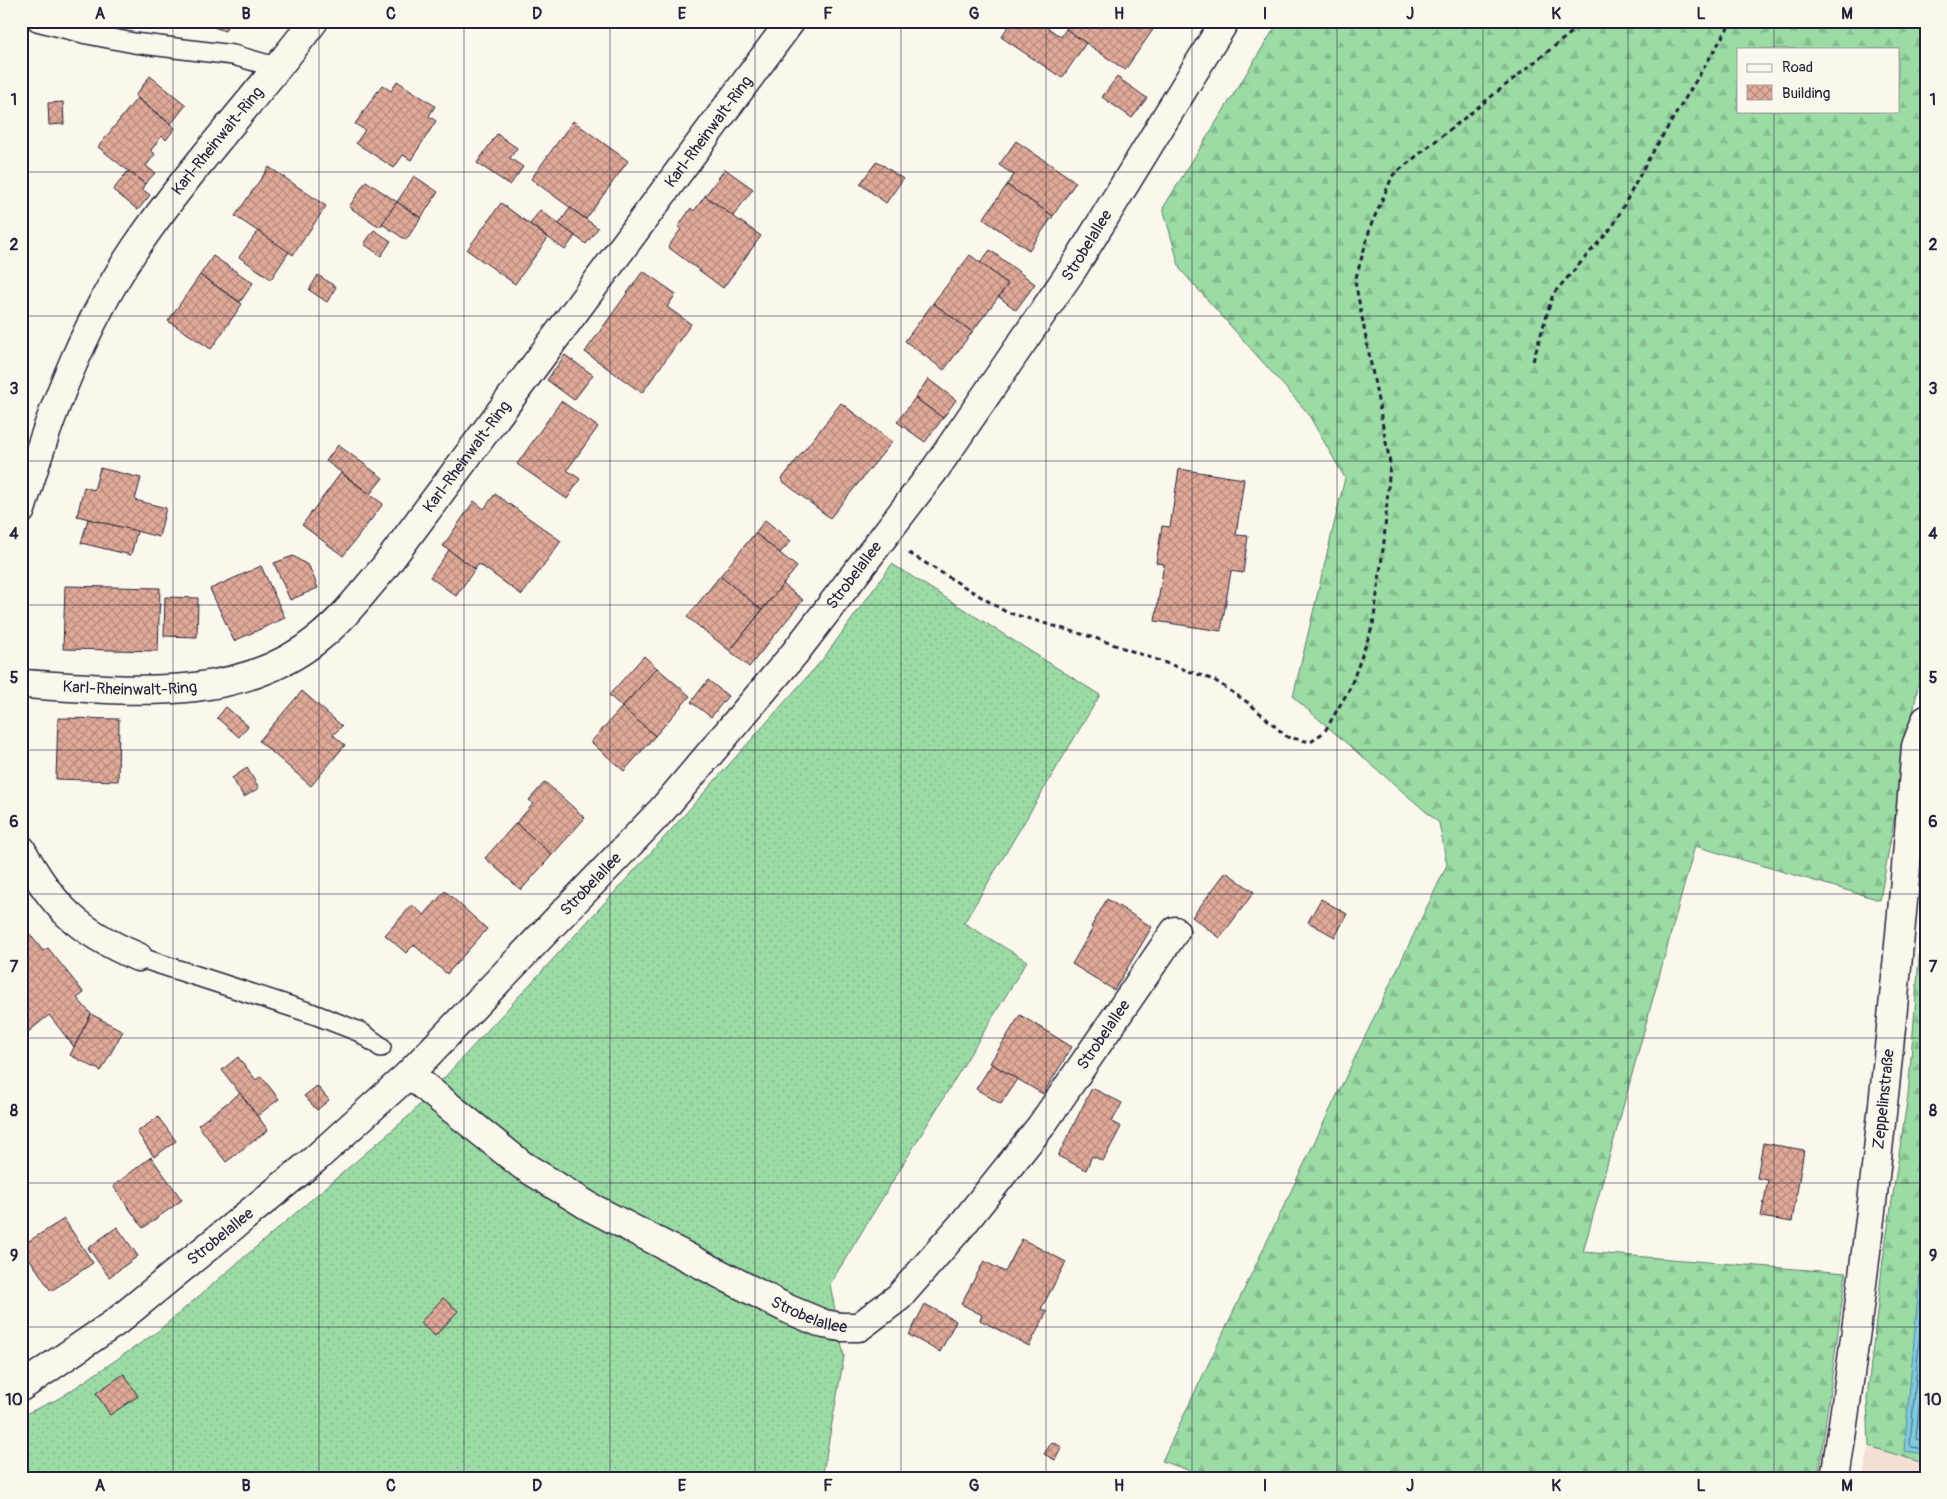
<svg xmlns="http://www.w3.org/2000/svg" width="1947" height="1499" viewBox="0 0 1947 1499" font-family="Pangolin,sans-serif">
  <defs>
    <pattern id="grass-dots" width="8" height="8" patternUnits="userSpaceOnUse" patternTransform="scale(1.25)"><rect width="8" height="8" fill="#9bdba4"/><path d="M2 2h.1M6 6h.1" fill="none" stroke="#85bc8e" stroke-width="1.8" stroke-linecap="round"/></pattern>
    <pattern id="forest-firs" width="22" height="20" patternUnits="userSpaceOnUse" patternTransform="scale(1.25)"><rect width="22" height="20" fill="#9bdba4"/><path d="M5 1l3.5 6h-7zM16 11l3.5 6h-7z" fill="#85bc8e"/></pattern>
    <pattern id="building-cross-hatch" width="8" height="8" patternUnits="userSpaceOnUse" patternTransform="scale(1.25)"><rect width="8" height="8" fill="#e1aa98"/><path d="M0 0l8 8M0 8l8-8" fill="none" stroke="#b68a7d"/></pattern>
  </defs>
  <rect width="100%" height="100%" fill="#fbf7ec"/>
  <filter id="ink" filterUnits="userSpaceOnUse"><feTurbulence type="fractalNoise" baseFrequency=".02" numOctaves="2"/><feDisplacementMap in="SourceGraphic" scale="10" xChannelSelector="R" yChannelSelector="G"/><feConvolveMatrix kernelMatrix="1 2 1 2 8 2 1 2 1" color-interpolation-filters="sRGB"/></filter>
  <g filter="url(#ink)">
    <path fill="#f3e0d3" d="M1869,1446L1926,1464V1478H1863Z"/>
    <path fill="url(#grass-dots)" stroke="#5e7e70" d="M892,564L1100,695L964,923L1027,961L830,1284L844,1357L822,1478H21V1416L60,1398L157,1332L410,1115L654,849L823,659Z"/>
    <g fill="url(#forest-firs)" stroke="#5e7e70" fill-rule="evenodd">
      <path d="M1279,21H1926V640L1880,900L1695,846L1583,1252L1846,1273L1818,1478H1211L1162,1461L1447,865L1439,823L1293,697L1345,478L1307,412L1180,269L1163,208ZM1738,49H1898V111H1738Z"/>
      <path d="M1926,871V1464L1869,1446L1867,1398L1883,1260L1908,1095Z"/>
    </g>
    <path fill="#7fcade" stroke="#5a879d" d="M1926,1206V1454L1904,1451Z"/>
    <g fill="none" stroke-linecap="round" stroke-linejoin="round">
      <g stroke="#47657c" stroke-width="1">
        <path d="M1926,1262L1910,1445L1912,1447L1926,1449"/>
        <path d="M1926,1333L1916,1439L1926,1442"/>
      </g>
    </g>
    <g fill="url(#building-cross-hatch)" stroke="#22223b">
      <path d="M197,21H229L225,31Z"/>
      <path d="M1012,21H1038L1061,37L1066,29L1086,43L1062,78L1001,37Z"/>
      <path d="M1071,21H1159L1125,70L1066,29Z"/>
      <path d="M150,76L186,105L171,124L135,96Z"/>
      <path d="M1117,77L1147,98L1132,118L1102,97Z"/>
      <path d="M397,81L435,106L429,116L436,121L411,160L403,155L394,168L356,143L365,130L355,124L382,85L391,91Z"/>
      <path d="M137,98L175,128L166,140L162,136L151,150L155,154L146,166L155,173L145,184L98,147Z"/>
      <path d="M63,102L64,124L49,125L48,103Z"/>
      <path d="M573,121L628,161L586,219L531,179Z"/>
      <path d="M497,134L517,148L510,158L523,167L510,185L477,163Z"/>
      <path d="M1016,141L1076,182L1053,216L1007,185L1014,175L999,165Z"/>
      <path d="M877,161L903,179L886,203L860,184Z"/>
      <path d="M269,167L326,206L293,255L235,216Z"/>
      <path d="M725,169L753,189L733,216L705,196Z"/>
      <path d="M128,171L145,184L142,189L150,195L138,210L113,190Z"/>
      <path d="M414,176L438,192L421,218L397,202Z"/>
      <path d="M366,181L397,202L380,227L349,207Z"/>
      <path d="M1007,185L1053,216L1029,250L983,219Z"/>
      <path d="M705,196L761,236L723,288L668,247L681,229L678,227L691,208L694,211Z"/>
      <path d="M397,202L421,218L406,240L382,224Z"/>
      <path d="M501,203L548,238L515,284L467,250Z"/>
      <path d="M570,208L598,228L586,244L559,224Z"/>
      <path d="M540,210L575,236L565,250L530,224Z"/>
      <path d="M374,230L391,241L381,256L364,244Z"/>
      <path d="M258,231L289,252L271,279L239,257Z"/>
      <path d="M990,250L1035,284L1016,310L999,297L1008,284L980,263Z"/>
      <path d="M970,255L1008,284L972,332L933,303Z"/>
      <path d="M213,256L253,283L240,302L200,275Z"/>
      <path d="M643,271L676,294L667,307L691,324L642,393L585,352Z"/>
      <path d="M200,275L242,304L211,349L168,321Z"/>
      <path d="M318,275L336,287L327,302L309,290Z"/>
      <path d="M933,303L972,332L944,370L905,341Z"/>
      <path d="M565,355L593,375L574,400L547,380Z"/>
      <path d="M928,379L956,400L943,418L915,398Z"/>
      <path d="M915,398L943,418L925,442L897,422Z"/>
      <path d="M561,401L598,427L567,470L580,479L567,499L517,464Z"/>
      <path d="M841,403L892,442L830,518L781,480Z"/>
      <path d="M338,445L383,478L370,494L326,461Z"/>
      <path d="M100,468L141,478L135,500L166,508L159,537L77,516L84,487L94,490Z"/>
      <path d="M1179,469L1244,479L1236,535L1248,536L1243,573L1231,571L1221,631L1155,621L1164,564L1156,563L1162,526L1170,527Z"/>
      <path d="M341,473L383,504L343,556L302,525Z"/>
      <path d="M495,494L561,541L522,595L479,564L475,569L443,546L474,501L484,509Z"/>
      <path d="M88,519L137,531L131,555L81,543Z"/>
      <path d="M765,520L791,541L780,553L755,533Z"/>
      <path d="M755,533L797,567L762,610L720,576Z"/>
      <path d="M449,550L475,569L456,596L430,577Z"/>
      <path d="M293,556L309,566L318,588L290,600L274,563Z"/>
      <path d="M261,566L285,618L234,641L210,589Z"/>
      <path d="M720,576L762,610L730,651L687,617Z"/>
      <path d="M783,584L803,600L749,667L730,651Z"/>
      <path d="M65,586L160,588L158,651L63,649Z"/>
      <path d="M165,597L198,598L197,637L164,636Z"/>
      <path d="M644,656L657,668L622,707L609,695Z"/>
      <path d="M657,668L690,696L655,736L622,707Z"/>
      <path d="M708,680L728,696L711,717L691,702Z"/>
      <path d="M302,691L342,726L333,735L345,745L311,786L259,741Z"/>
      <path d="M226,707L248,726L239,737L217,718Z"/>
      <path d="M622,707L655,736L624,771L591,742Z"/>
      <path d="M58,718L119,719L118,781L56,779Z"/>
      <path d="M247,768L259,788L244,797L232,778Z"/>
      <path d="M545,782L585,818L552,855L516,823L533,804L529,800Z"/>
      <path d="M516,823L552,855L521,890L485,858Z"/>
      <path d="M1226,872L1254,892L1220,938L1192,917Z"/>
      <path d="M445,891L487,929L447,974L414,945L406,953L385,935L412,905L424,915Z"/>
      <path d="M1107,899L1152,927L1114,990L1072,964L1093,928L1091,927Z"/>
      <path d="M1321,899L1347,914L1335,937L1308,922Z"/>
      <path d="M28,932L43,951L48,948L84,993L77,998L91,1014L74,1047L49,1015L28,1032L21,1024V937Z"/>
      <path d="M91,1014L123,1031L101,1071L70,1055Z"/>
      <path d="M1020,1015L1072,1047L1043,1094L990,1063Z"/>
      <path d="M238,1057L256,1080L261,1076L279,1099L257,1116L222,1070Z"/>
      <path d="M992,1064L1017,1079L1001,1104L976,1089Z"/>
      <path d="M317,1086L329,1100L317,1110L304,1096Z"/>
      <path d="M1092,1088L1122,1103L1112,1122L1121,1127L1103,1161L1092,1156L1086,1170L1058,1156Z"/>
      <path d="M240,1093L268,1130L226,1162L198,1125Z"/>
      <path d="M158,1117L176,1141L154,1157L137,1132Z"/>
      <path d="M1763,1143L1804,1150L1792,1222L1761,1217L1768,1180L1757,1178Z"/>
      <path d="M151,1157L182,1200L143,1228L113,1186Z"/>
      <path d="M64,1219L93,1263L51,1291L21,1246Z"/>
      <path d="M117,1227L138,1256L109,1277L88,1248Z"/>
      <path d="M1022,1239L1066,1262L1041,1309L1047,1312L1029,1346L980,1320L982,1315L961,1304L984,1261L1005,1272Z"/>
      <path d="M443,1298L458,1311L435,1336L420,1323Z"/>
      <path d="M925,1304L956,1321L940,1352L909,1335Z"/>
      <path d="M124,1374L138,1396L110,1415L96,1393Z"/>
      <path d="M1052,1442L1062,1447L1055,1460L1044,1454Z"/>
    </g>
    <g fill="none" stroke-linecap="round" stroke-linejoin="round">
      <defs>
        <g id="lane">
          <path d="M37,21L87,34L134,43L233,55L279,68"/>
          <path d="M138,957L311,1013L360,1032L381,1047"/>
        </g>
        <g id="street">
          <path id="s1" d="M21,510C48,419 81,330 134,250C188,170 255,99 314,21"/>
          <path id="s2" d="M21,684C120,689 236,707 319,638C344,618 363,592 384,568L791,21"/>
          <path d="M21,849C53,907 77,931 138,957"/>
          <path id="s3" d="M409,1074L522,1165L590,1207L788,1309L824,1324L841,1327H859L899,1297L962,1225L1041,1126L1175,931"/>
          <path id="s4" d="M21,1387L116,1322L314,1160L409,1074L662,810L794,654L936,468L1074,267L1225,21"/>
        </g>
        <g id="secondary">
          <path id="s5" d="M1835,1478C1872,1235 1897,991 1916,746L1926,720"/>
        </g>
      </defs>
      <use href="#lane" stroke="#22223b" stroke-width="22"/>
      <use href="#street" stroke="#22223b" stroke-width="31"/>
      <use href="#secondary" stroke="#22223b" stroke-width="31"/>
      <g stroke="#22223b" stroke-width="3" stroke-dasharray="5 4" stroke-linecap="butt">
        <path d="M1533,361L1553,294L1613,226L1648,160L1732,21"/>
        <path d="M909,553L1006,612L1095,638L1214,680L1250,704L1287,737L1311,742L1325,731L1350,688L1373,625L1384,542L1390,463L1355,281L1371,225L1393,175L1586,21"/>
      </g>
      <use href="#lane" stroke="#fbf7ec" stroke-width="19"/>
      <use href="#street" stroke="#fbf7ec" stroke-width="28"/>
      <use href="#secondary" stroke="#fbf7ec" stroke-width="28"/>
    </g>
  </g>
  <path fill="none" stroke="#22223b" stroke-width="1" stroke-opacity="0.55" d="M173,21V1478M319,21V1478M464,21V1478M610,21V1478M755,21V1478M901,21V1478M1046,21V1478M1192,21V1478M1337,21V1478M1483,21V1478M1628,21V1478M1774,21V49M1774,111V1478M21,172H1926M21,316H1926M21,461H1926M21,605H1926M21,750H1926M21,894H1926M21,1038H1926M21,1183H1926M21,1327H1926"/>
  <g text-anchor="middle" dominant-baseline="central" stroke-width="5" stroke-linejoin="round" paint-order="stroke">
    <g font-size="16" fill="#22223b" stroke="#fbf7ec">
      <text stroke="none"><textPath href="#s2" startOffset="949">Karl-Rheinwalt-Ring</textPath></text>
      <text stroke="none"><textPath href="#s1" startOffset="422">Karl-Rheinwalt-Ring</textPath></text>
      <text stroke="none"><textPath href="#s4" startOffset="1572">Strobelallee</textPath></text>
      <text stroke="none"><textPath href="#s2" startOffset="544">Karl-Rheinwalt-Ring</textPath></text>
      <text stroke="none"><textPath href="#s4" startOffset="1168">Strobelallee</textPath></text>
      <text stroke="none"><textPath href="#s2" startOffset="109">Karl-Rheinwalt-Ring</textPath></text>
      <text stroke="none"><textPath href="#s4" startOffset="762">Strobelallee</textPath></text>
      <text stroke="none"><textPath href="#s3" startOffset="905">Strobelallee</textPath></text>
      <text stroke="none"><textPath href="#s5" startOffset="382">Zeppelinstraße</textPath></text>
      <text stroke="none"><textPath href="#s4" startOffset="250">Strobelallee</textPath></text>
      <text stroke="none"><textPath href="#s3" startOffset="470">Strobelallee</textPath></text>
    </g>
  </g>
  <rect width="1947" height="1499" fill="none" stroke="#fbf7ec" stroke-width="55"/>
  <rect x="1737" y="48" width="162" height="65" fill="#fbf7ec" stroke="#a4a2a5"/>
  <rect x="1747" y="64" width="25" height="8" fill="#fbf7ec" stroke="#a4a2a5"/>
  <text x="1782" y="72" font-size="15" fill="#22223b">Road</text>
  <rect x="1747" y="85" width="25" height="15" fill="url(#building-cross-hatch)" stroke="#a4a2a5"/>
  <text x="1782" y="98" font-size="15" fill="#22223b">Building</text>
  <rect x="28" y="28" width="1892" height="1444" fill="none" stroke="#22223b" stroke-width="2"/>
  <g font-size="16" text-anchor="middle" font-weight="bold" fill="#22223b">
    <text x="100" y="19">A</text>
    <text x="246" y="19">B</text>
    <text x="391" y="19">C</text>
    <text x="537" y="19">D</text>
    <text x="682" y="19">E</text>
    <text x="828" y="19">F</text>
    <text x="974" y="19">G</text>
    <text x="1119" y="19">H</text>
    <text x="1265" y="19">I</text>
    <text x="1410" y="19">J</text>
    <text x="1556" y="19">K</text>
    <text x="1701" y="19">L</text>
    <text x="1847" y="19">M</text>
    <text x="14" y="105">1</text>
    <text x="1933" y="105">1</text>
    <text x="14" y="250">2</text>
    <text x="1933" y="250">2</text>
    <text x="14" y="394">3</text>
    <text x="1933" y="394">3</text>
    <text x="14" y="539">4</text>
    <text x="1933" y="539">4</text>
    <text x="14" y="683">5</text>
    <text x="1933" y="683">5</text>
    <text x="14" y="827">6</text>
    <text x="1933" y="827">6</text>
    <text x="14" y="972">7</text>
    <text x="1933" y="972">7</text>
    <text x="14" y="1116">8</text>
    <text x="1933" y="1116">8</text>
    <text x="14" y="1261">9</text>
    <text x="1933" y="1261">9</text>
    <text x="14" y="1405">10</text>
    <text x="1933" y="1405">10</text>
    <text x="100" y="1491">A</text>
    <text x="246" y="1491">B</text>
    <text x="391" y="1491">C</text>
    <text x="537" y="1491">D</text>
    <text x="682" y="1491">E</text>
    <text x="828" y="1491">F</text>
    <text x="974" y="1491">G</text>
    <text x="1119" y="1491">H</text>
    <text x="1265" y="1491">I</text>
    <text x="1410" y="1491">J</text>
    <text x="1556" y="1491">K</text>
    <text x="1701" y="1491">L</text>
    <text x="1847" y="1491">M</text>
  </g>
</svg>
